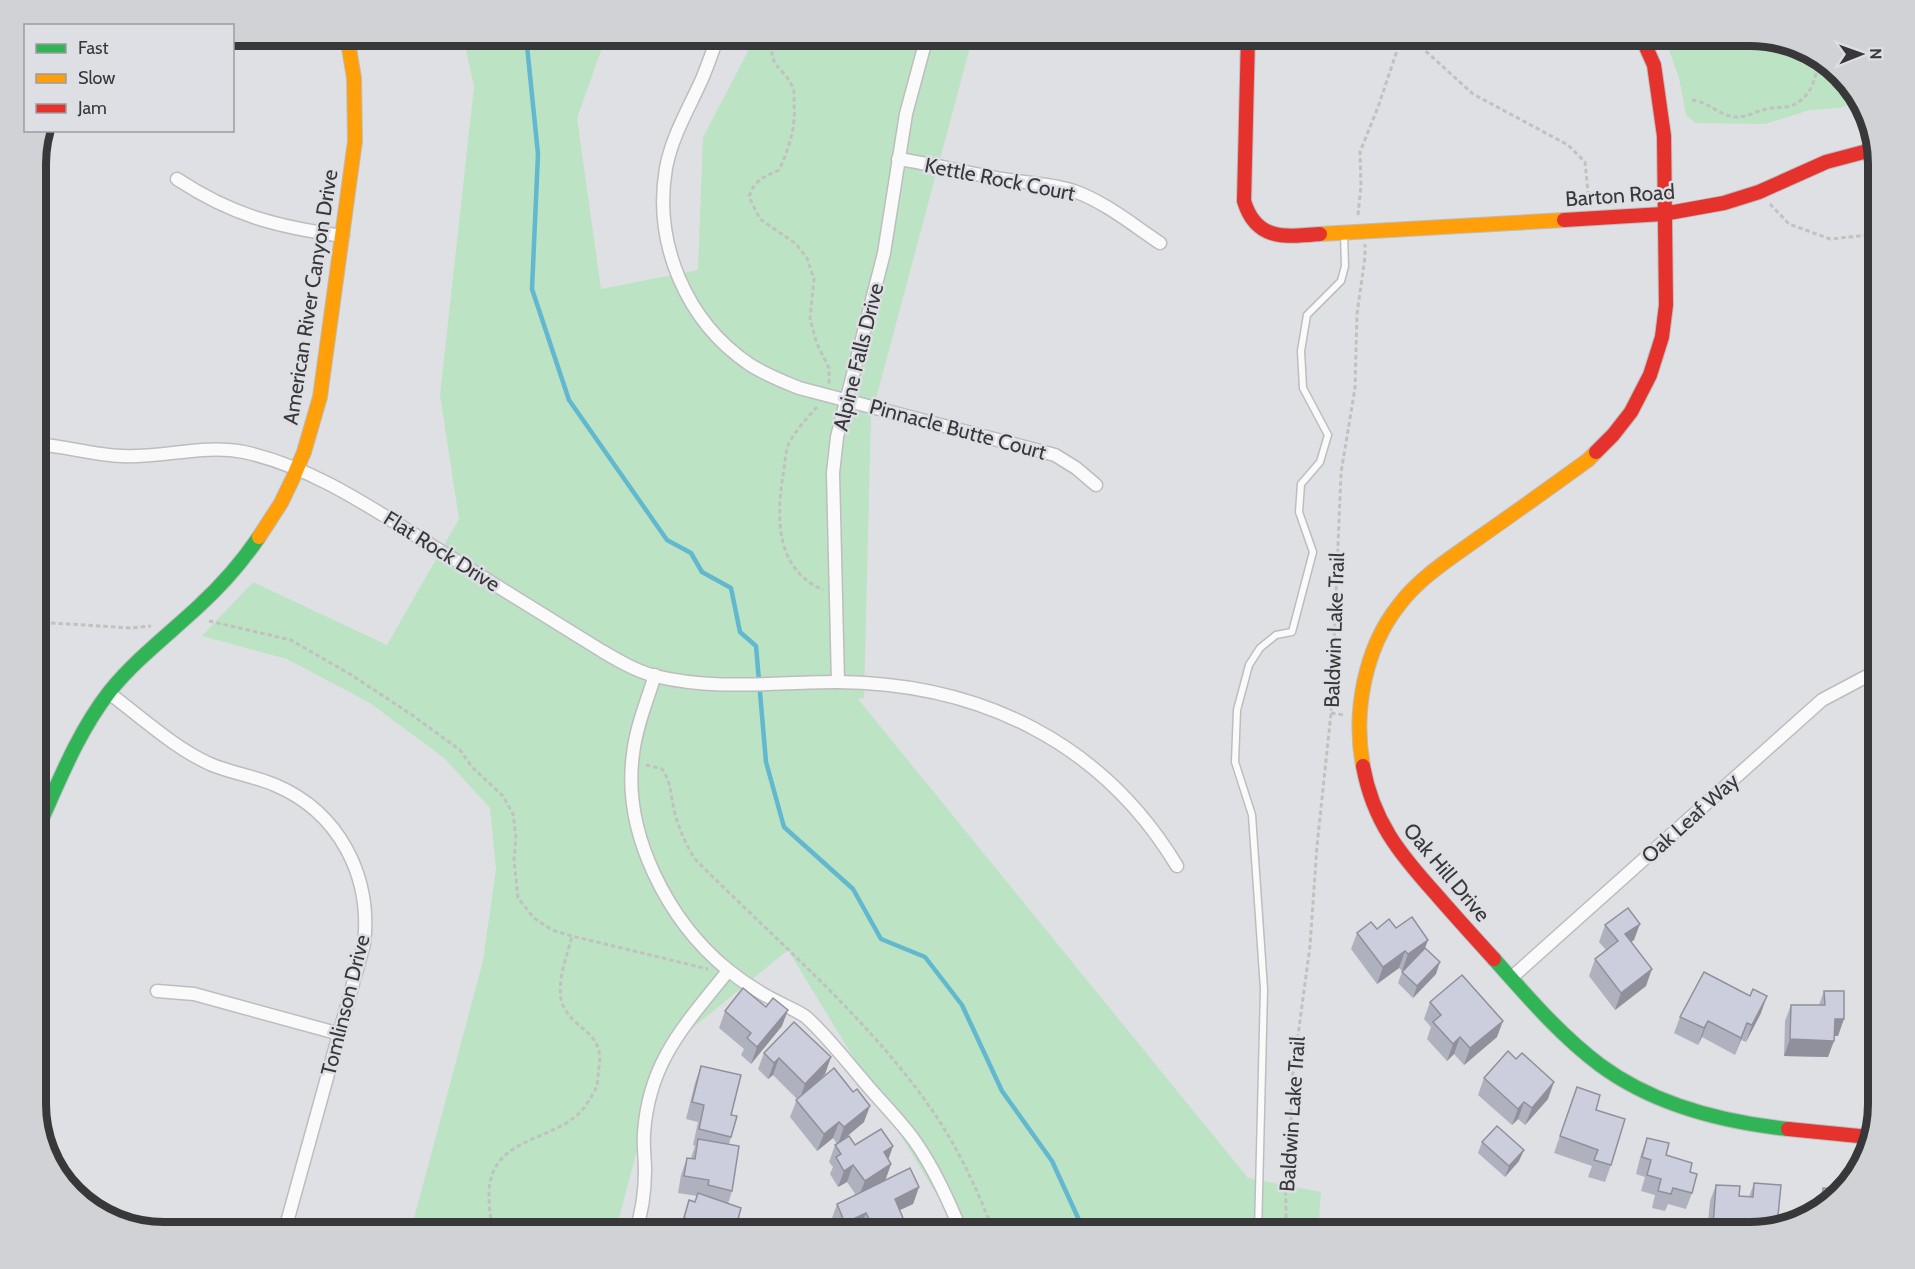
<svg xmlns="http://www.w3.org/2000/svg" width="1915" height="1269" viewBox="0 0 1915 1269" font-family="Cabin,sans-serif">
  <rect width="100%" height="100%" fill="#dfe0e3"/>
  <g fill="#bce3c4">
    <path d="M463,36L606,37L577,118L601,289L698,270L703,137L756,36H973L871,417L864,698L858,699L1248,1178L1321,1192L1318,1233H960L788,950L663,1052L615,1233H410L483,961L496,869L490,808L444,758L370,703L287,659L202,636L253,582L387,645L459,519L440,395L474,87Z"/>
    <path d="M1664,36H1751L1822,58L1862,101L1839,108L1810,110L1765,124L1695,123L1686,115L1679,78Z"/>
  </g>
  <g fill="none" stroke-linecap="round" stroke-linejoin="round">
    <path stroke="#62b8ce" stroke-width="4.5" d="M526,36L538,154L532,289L569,400L667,540L691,553L702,572L731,588L740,632L756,646L766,762L784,827L853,889L881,939L925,957L962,1005L1002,1091L1052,1161L1085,1233"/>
    <defs>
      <path id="lane" d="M1258,1233L1264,989L1252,815L1235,762L1237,710L1249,665L1260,648L1276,635L1292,632L1313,552L1299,512L1301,484L1320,462L1328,435L1303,388L1301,351L1307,315L1341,281L1345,266L1344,234"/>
      <g id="street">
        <path d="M718,36C713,50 708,65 702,79C689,108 672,136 666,168C653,243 686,321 749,364C764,374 782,381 799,388L1055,455L1076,468L1096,485"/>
        <path d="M898,159C933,164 967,173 1002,179C1026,183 1050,183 1074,191C1105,202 1133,225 1160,243"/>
        <path d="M177,179C233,216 278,227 343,236"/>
        <path d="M36,444C65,446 93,455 122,456C163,458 203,444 244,452C313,467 373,509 431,545C488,580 545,616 602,651C619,661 636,671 655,676C716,691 776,682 837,682C980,683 1102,742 1177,866"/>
        <path d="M655,675C647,701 636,727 633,754C622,833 668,921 728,970C744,983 760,993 778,1002C787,1007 798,1011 806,1017C826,1035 843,1057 861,1078C878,1099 898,1118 914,1140C934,1168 949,1202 962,1233"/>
        <path d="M838,682L833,473L837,437L884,253L906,114L927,36"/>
        <path d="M109,693C141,717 173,747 210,764C231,773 254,776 275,785C339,812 372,876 364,944L284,1233"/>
        <path d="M1511,978L1822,700L1871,674L1879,673"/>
        <path d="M157,991L194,994L340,1034"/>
        <path d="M635,1233C642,1213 645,1191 645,1170C645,1158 643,1146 644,1133C649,1061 685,1025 728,971"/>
      </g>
      <g id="fast">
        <path d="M36,832C58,784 77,733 110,691C136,659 169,634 199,606C222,585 242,562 259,537"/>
        <path d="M1494,959C1527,996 1560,1035 1600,1065C1654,1105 1722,1122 1788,1129"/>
      </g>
      <g id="slow">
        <path d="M1320,234L1564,220"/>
        <path d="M259,537L281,503L293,478L304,452L320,397L355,141L354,78L347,36"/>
        <path d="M1363,766C1353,713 1364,649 1399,605C1420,577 1451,558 1480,537C1516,512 1552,486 1588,460L1596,452"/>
      </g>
      <g id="jam">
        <path d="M1248,36L1244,201C1256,241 1285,237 1320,234"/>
        <path d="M1564,220L1663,214L1724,203L1759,192L1826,162L1875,149"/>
        <path d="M1596,452L1613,435L1631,412L1650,375L1662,337L1666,305L1664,136L1654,65L1641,36"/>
        <path d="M1363,766C1373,821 1399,853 1435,893C1454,915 1474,937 1494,959"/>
        <path d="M1788,1129L1869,1137"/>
      </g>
    </defs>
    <use href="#lane" stroke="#bdbdc0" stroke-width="9"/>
    <use href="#street" stroke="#bdbdc0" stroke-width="15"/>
    <use href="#fast" stroke="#bdbdc0" stroke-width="16"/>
    <use href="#slow" stroke="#bdbdc0" stroke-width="16"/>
    <use href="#jam" stroke="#bdbdc0" stroke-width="16"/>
    <g stroke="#c1c1c2" stroke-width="3" stroke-dasharray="4.5 3" stroke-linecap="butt">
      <path d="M773,36C767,71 784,64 793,89C795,93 794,99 794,103C796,128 789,148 779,170C764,177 754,180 749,197L760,219L796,244L807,258L814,279L810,319L817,344L829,368V384"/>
      <path d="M1409,36L1473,94L1568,145L1585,162L1589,202"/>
      <path d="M1692,100C1709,102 1718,115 1735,117C1746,118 1756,111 1766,109C1774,107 1782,108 1790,106C1812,99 1816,77 1819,57"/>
      <path d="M1770,204L1789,224L1830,239L1879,234"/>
      <path d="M1358,215L1361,186L1360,152L1378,107L1402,36"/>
      <path d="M817,407C807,418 796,430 789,443C785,452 785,465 783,475C776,520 776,569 823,590"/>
      <path d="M209,621L291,640L353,676L412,715L460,750L472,767L503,796L513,814L516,838L514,860L518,898L534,918L552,930L572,936L708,969"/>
      <path d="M36,622L132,628L151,626"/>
      <path d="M1331,713L1344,715"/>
      <path d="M646,765L662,769C671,781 671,796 674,810C679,829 685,843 695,859C774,939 862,1012 927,1103C956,1143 977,1188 994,1233"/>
      <path d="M495,1233C490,1220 489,1207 489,1193C490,1140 545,1142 576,1116C584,1110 593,1095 597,1086C598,1080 598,1073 599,1067C605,1031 572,1030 562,1003C556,983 567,956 572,936"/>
      <path d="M1286,1233C1287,1212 1284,1192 1287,1171C1289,1144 1293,1122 1290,1095L1310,946L1317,846L1331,713L1341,473L1355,388L1357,314L1365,257V244"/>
    </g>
    <use href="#lane" stroke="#fafafb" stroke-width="6"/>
    <use href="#street" stroke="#fafafb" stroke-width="12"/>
    <use href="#fast" stroke="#30b455" stroke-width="14"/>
    <use href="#slow" stroke="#ff9f0a" stroke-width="14"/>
    <use href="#jam" stroke="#e5322d" stroke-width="14"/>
  </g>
  <g fill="#afb1bf">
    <path d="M1605,925L1634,940L1631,942L1646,986L1615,1010L1589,976L1595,959L1606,950L1599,942Z"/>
    <path d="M1396,928L1428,940L1424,949L1436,974L1413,998L1398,983L1402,972L1406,968L1402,971L1399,968L1377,984L1351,949L1357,933L1377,929Z"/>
    <path d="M1824,991L1838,1036H1834L1828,1057L1784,1056L1785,1021L1791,1005H1819Z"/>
    <path d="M1430,1002L1497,1037L1464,1065L1454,1054L1447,1061L1427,1039L1431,1027L1424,1019Z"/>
    <path d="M1879,1003V1050H1874L1875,1014Z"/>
    <path d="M725,1011L782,1026L751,1064L741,1055L744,1049L719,1028Z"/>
    <path d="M1761,1013L1746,1042L1741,1040L1735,1055L1702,1037L1698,1045L1674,1033L1680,1017Z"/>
    <path d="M764,1053L831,1057L825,1074L816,1084L864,1122L840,1142L855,1145L893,1146L888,1160L891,1164L885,1181L919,1187L913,1204L900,1210L897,1233H862L860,1230L853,1233H836L831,1221L837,1204L856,1195L847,1182L838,1187L830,1174L833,1167L829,1162L835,1145L837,1144L833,1138L817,1151L790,1117L797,1099L773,1075L768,1079L758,1069Z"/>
    <path d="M701,1066L731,1115V1137L729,1144L732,1191L728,1204L737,1223L745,1233H678L689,1200L695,1202L697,1196L678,1193L681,1175L687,1158H691L695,1146L693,1145L698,1122L686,1119L695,1083Z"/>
    <path d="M1484,1078L1548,1099L1525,1125L1518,1119L1512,1125L1478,1095Z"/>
    <path d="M1577,1087L1596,1110L1611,1165L1605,1182L1588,1177L1592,1166L1554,1153Z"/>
    <path d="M1647,1138L1666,1155L1692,1193L1686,1209L1668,1204L1665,1211L1652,1208L1655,1195L1641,1191L1645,1177L1636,1174L1641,1154Z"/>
    <path d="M1482,1142L1519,1161L1505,1177L1478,1153Z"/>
    <path d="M1754,1183L1751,1233H1707L1710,1201L1716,1185L1739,1196L1749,1197Z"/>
    <path d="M1823,1188L1842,1190L1815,1216L1812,1217L1815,1209H1817V1205Z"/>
  </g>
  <g fill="#8f909b">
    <path d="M1640,924L1634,940L1619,950L1625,934Z"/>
    <path d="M1428,940L1422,956L1402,971L1408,954Z"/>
    <path d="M1405,951L1399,968L1377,984L1383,967Z"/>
    <path d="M1440,962L1436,974L1413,998L1417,986Z"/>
    <path d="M1652,969L1646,986L1615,1010L1621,993Z"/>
    <path d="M1767,996L1761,1013L1746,1042L1752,1025Z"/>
    <path d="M788,1010L782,1026L751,1064L757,1047Z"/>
    <path d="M1835,1019H1844L1838,1036H1829Z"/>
    <path d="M1503,1021L1497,1037L1464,1065L1470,1048Z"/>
    <path d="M1708,1021L1702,1037L1698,1045L1704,1028Z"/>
    <path d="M1747,1023L1741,1040L1735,1055L1741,1038Z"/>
    <path d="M1879,1035V1050H1874Z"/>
    <path d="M1460,1037L1454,1054L1447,1061L1453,1044Z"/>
    <path d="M1790,1039L1834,1041L1828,1057L1784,1056Z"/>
    <path d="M831,1057L825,1074L799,1101L805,1084Z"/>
    <path d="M779,1058L773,1075L768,1079L774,1063Z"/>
    <path d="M1554,1082L1548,1099L1525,1125L1532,1108Z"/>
    <path d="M1524,1102L1518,1119L1512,1125L1518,1109Z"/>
    <path d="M870,1106L864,1122L838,1144L844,1127Z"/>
    <path d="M839,1122L833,1138L817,1151L824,1134Z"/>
    <path d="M893,1146L887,1163L884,1152Z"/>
    <path d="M1524,1150L1519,1161L1505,1177L1509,1166Z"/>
    <path d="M891,1164L885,1181L858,1198L865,1181Z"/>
    <path d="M853,1165L847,1182L838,1187L844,1171Z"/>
    <path d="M919,1187L913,1204L889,1215L895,1199Z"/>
    <path d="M866,1213L860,1230L853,1233H842L845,1223Z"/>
    <path d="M903,1218L897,1233H875V1230Z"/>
    <path d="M1762,1224L1777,1226L1751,1233H1710L1713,1226Z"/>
  </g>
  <g fill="#cccede" stroke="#8f909b" stroke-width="1.5">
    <path d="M1628,908L1640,924L1625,934L1652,969L1621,993L1595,959L1618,941L1605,925Z"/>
    <path d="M1412,917L1428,940L1408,954L1405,951L1383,967L1357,933L1371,922L1377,929L1389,919L1396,928Z"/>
    <path d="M1425,948L1440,962L1417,986L1402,972Z"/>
    <path d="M1704,972L1750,996L1753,989L1767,996L1752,1025L1747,1023L1741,1038L1708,1021L1704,1028L1680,1017Z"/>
    <path d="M1462,975L1503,1021L1470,1048L1460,1037L1453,1044L1433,1022L1441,1015L1430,1002Z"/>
    <path d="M743,988L766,1007L773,998L788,1010L757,1047L747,1038L751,1033L725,1011Z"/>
    <path d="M1824,991H1844V1019H1835L1834,1041L1790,1039L1791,1005H1825Z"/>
    <path d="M794,1022L831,1057L805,1084L779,1058L774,1063L764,1053Z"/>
    <path d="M1508,1051L1516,1059L1522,1053L1554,1082L1532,1108L1524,1102L1518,1109L1484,1078Z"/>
    <path d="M701,1066L741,1075L731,1115L737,1116L731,1137L699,1129L704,1105L692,1102Z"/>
    <path d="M834,1068L853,1092L857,1089L870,1106L844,1127L839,1122L824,1134L796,1100Z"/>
    <path d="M1577,1087L1600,1095L1596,1110L1625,1119L1611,1165L1594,1160L1598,1150L1560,1136Z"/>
    <path d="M1497,1126L1524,1150L1509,1166L1482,1142Z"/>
    <path d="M881,1129L893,1146L884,1152L891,1164L865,1181L853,1165L844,1171L836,1157L841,1154L835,1145L849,1136L855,1145Z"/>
    <path d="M1647,1138L1669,1143L1666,1155L1692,1163L1690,1172L1697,1174L1692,1193L1673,1188L1671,1194L1658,1191L1661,1179L1647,1175L1651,1160L1642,1157Z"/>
    <path d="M698,1139L739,1146L732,1191L708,1185L709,1180L684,1176L687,1158L695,1159Z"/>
    <path d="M910,1168L919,1187L895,1199L903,1218L875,1230L866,1213L845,1223L837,1204Z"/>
    <path d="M1754,1183L1781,1185L1777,1226L1762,1224V1230L1713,1226L1716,1185L1740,1186L1739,1196L1753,1197Z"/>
    <path d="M1823,1188L1842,1190L1822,1210Z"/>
    <path d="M698,1193L741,1208L737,1223L747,1226L745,1233H720L711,1230L710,1233H692L684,1230L688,1219L684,1218L689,1200L695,1202Z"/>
    <path d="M1815,1209L1822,1210L1814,1216Z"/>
  </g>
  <g text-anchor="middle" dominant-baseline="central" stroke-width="5" stroke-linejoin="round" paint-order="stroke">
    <g font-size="21" fill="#38383a" stroke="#dedfe4">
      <text transform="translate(1000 179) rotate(11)">Kettle Rock Court</text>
      <text transform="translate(1620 195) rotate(-4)">Barton Road</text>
      <text transform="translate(310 297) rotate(-81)">American River Canyon Drive</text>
      <text transform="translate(858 357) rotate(-76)">Alpine Falls Drive</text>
      <text transform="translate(958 429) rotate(15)">Pinnacle Butte Court</text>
      <text transform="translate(442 551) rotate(32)">Flat Rock Drive</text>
      <text transform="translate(1334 630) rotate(-88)">Baldwin Lake Trail</text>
      <text transform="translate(1690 818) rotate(-42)">Oak Leaf Way</text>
      <text transform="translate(1447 872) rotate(50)">Oak Hill Drive</text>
      <text transform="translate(345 1005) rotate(-76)">Tomlinson Drive</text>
      <text transform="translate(1292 1114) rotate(-86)">Baldwin Lake Trail</text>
    </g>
  </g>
  <path d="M0 0H1915V1269H0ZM164 46H1750A118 118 0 0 1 1868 164V1104A118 118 0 0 1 1750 1222H164A118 118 0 0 1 46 1104V164A118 118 0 0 1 164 46Z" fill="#d1d2d6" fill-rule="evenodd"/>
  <path fill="none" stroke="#38383a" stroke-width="8" d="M164 46H1750A118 118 0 0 1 1868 164V1104A118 118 0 0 1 1750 1222H164A118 118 0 0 1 46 1104V164A118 118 0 0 1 164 46Z"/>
  <rect x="24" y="24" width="210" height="108" fill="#dedfe4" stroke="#9c9ca0" stroke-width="1.5"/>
  <rect x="36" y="44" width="30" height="9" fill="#30b455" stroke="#9c9ca0" stroke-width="1.5"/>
  <text x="78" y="54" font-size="18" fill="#38383a">Fast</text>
  <rect x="36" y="74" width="30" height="9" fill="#ff9f0a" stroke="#9c9ca0" stroke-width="1.5"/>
  <text x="78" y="84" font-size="18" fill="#38383a">Slow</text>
  <rect x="36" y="104" width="30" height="9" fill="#e5322d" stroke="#9c9ca0" stroke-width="1.5"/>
  <text x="78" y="114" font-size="18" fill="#38383a">Jam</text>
  <g transform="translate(1861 54) rotate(89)" stroke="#dedfe4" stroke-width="4.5" paint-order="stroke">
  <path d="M0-4.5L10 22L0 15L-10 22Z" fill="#38383a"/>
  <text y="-9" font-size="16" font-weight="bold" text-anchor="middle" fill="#38383a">N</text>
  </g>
</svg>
